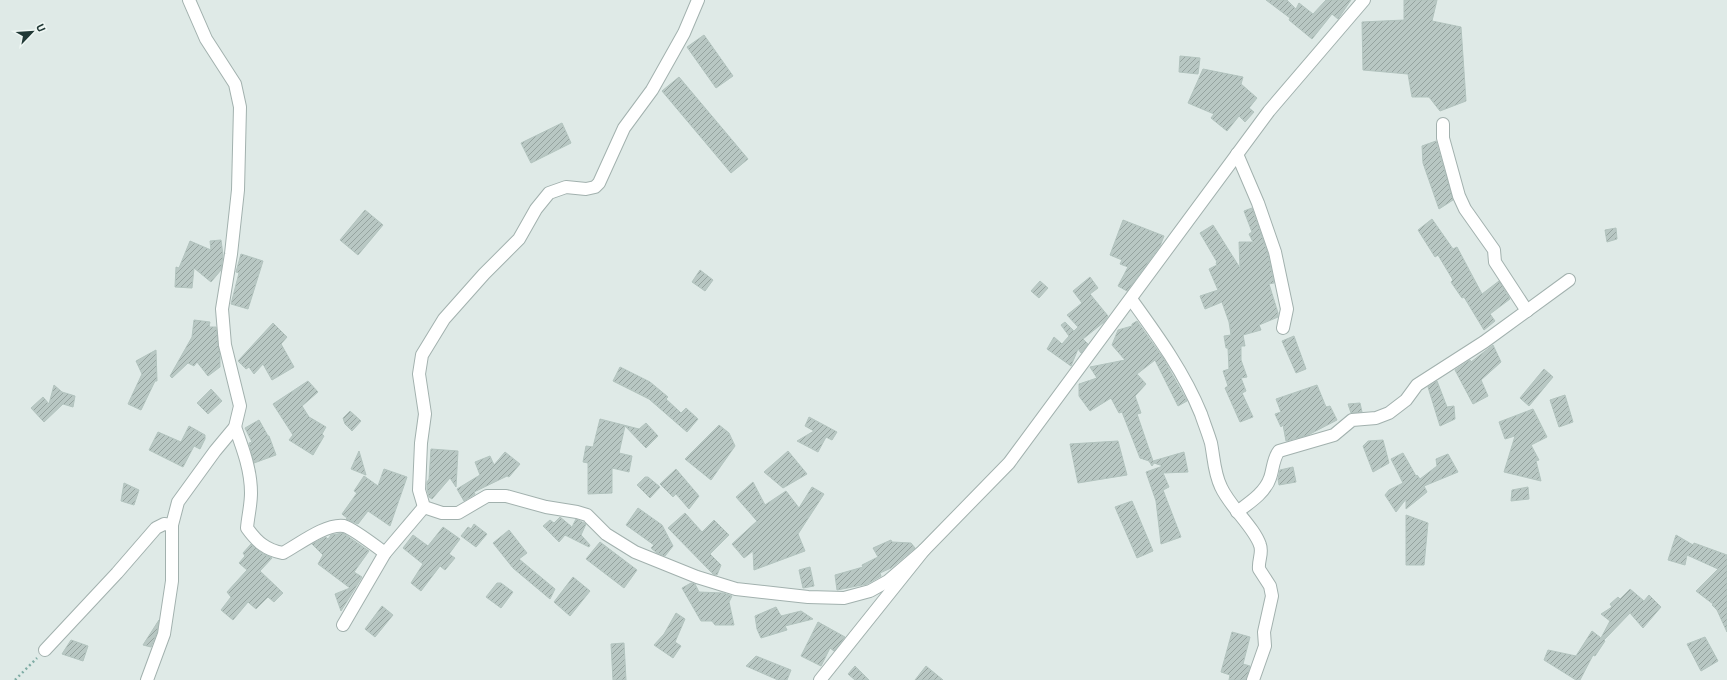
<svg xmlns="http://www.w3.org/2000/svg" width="1727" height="680" viewBox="0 0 1727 680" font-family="'IBM Plex Sans',sans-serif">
  <defs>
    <pattern id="building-hatch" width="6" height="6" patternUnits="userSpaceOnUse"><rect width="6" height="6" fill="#b8c7c3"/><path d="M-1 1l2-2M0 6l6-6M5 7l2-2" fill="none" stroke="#95a39f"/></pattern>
  </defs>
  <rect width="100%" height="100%" fill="#dfeae7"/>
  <g fill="url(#building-hatch)" stroke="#b2c3be">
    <path d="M1266,0H1287L1296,9L1299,3L1313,14L1326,0H1351L1338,19L1332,14L1312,39L1289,20L1290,18Z"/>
    <path d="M1404,0H1437L1432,21L1461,27L1466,101L1440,111L1429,97H1412L1408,74L1363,70L1362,22L1404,20Z"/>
    <path d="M704,35L733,76L716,88L687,47Z"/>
    <path d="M1180,56L1200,58L1198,74L1179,72Z"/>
    <path d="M1203,69L1243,77L1241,84L1257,98L1249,108L1254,112L1245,122L1239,116L1227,131L1211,118L1214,114L1188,103Z"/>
    <path d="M679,77L748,159L731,173L662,91Z"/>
    <path d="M562,123L571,143L531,163L521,143Z"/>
    <path d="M1436,141L1453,200L1439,209L1423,163L1422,146Z"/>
    <path d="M1252,208L1268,254L1274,283L1269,284L1278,313V317L1259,325L1261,330L1243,335L1245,346H1241V360L1247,377L1241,378L1246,391L1242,393L1253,417L1240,422L1225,388L1228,386L1223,371L1229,369L1228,348H1226L1224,336L1231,335L1229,322L1222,302L1205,309L1200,296L1218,290L1209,269L1217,265L1216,263L1217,262L1200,233L1213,225L1240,268L1239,242H1253L1249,234L1252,232L1244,211Z"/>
    <path d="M365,210L383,225L358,255L340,240Z"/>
    <path d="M1432,219L1453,249L1457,247L1482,294L1499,281L1510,299L1490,314L1495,321L1484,330L1464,297L1462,298L1451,282L1453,280L1438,255L1435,257L1418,230Z"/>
    <path d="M1123,220L1164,236L1160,246L1127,291L1118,286L1128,267L1120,264L1122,260L1110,255Z"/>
    <path d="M1616,228L1617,239L1607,242L1605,230Z"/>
    <path d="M221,240L223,255L221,270L211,282L194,268L192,288L175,287L176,267L179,268L190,241L211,250L210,241Z"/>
    <path d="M241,254L263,261L248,309L231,304L239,273L236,272Z"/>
    <path d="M700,270L713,280L705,291L692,282Z"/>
    <path d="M1090,277L1098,288L1090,294L1108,316L1104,322L1083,339L1088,344L1081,353L1078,349L1071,366L1047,349L1054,337L1062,344L1069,336L1061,325L1065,322L1074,331L1078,327L1067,315L1082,303L1073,291Z"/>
    <path d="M1040,281L1048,288L1039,298L1031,291Z"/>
    <path d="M194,320L210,322L209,327H216L220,356V367L208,376L197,362L194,366L188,363L172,378L170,376L192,337Z"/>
    <path d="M1137,321L1163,358L1187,401L1178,406L1155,360L1137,374L1146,384L1135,396L1141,413L1137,414L1153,461L1184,452L1188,472L1163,473L1169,487L1163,490L1181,537L1161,544L1156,501L1146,472L1163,466L1154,463L1152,466L1149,461L1140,458L1122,412L1119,413L1111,398L1090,411L1079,396V384L1097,378L1090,367L1125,360L1112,345L1118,330L1132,326V324Z"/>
    <path d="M273,323L287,337L281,344L294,367L272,380L263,364L254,374L249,367L246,369L238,361Z"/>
    <path d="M1294,336L1306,369L1296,373L1282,341Z"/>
    <path d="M1493,345L1501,362L1481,380L1488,396L1473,404L1455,370L1470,360L1471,362Z"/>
    <path d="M156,350L157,381H155L141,410L128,404L142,374L136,361Z"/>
    <path d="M620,367L650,382L668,397L666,399L681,413L686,408L698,419L687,432L649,399L613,381Z"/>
    <path d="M1544,369L1553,377L1529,406L1520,398Z"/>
    <path d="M308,381L318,392L302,406L309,417L326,427L322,434L324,436L313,455L289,440L293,435L273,404Z"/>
    <path d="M1437,381L1447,407L1454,406L1455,419L1440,426L1428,387Z"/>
    <path d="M54,385L62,392L75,396L73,407L63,404L44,422L31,408L43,397L49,404Z"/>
    <path d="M1317,385L1326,407L1330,406L1337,420L1308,435L1286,441L1283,425L1281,427L1275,414L1281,412L1276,399Z"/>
    <path d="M211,389L222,401L208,414L197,403Z"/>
    <path d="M1565,395L1573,422L1559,427L1550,400Z"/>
    <path d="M1360,403L1362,412L1351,413L1348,404Z"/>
    <path d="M1533,409L1547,437L1531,445L1539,460L1536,461L1541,481L1504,472L1515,436L1505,439L1499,422Z"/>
    <path d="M350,411L361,421L352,431L345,424L343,418Z"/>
    <path d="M809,417L837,432L832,440L826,437L818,452L797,441L814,431L805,426Z"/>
    <path d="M600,419L639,429L646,423L658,436L646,448L625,426L619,453L632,456L629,472L612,468V493L588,494V463L583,462L586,446L593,447Z"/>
    <path d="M259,420L268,436H269L276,455L254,463L249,443L252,442L245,428Z"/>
    <path d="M719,425L729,433L735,446L711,480L685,459Z"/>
    <path d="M189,426L205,435V439L200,449L194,446L183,467L149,450L158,432L181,442Z"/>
    <path d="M1383,440L1389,463L1373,472L1363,446L1368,441Z"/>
    <path d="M1118,441L1127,475L1078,483L1070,444Z"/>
    <path d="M431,449L458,451L456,487L450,478L432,499L429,497L427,489V482L429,479Z"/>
    <path d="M359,451L366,475L351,469Z"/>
    <path d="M788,451L807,474L783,488L764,472Z"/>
    <path d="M505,452L520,464L509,477L507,476L474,492L475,494L464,501L457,489L480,475L475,462L490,456L494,465Z"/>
    <path d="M1403,453L1416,476L1417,475L1420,479L1437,466L1436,459L1448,454L1458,472L1424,486L1427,492L1406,509V499L1396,512L1385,495L1389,490L1403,483L1391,459Z"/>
    <path d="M1293,467L1296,482L1279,485L1278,479L1280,470Z"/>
    <path d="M384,469L407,477L390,526L368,511L358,524L346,519L347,518L342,514L357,493L354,491L364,476L378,486Z"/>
    <path d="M676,469L699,496L689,509L676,494L673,497L660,484Z"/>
    <path d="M645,477H648L660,487L650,498L637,485Z"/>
    <path d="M753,482L765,505L786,491L799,508L812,487L824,494L798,534L805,551L754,570L753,551L744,558L732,544L757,521L736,497Z"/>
    <path d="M124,483L139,490L134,505L121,501Z"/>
    <path d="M1528,487L1529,499L1511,501L1512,490Z"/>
    <path d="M1132,501L1153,551L1137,558L1115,507Z"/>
    <path d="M638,508L662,525L673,546L665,556L657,553L651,548L654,545L626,525Z"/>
    <path d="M685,513L702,532L714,520L729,535L710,554L721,565L717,575L713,574L668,528Z"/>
    <path d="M1406,515L1428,523L1424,565H1406Z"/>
    <path d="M560,517L572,527L576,519L586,524L581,535L590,545L589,547L565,535L559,542L543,526L550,520L554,523Z"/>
    <path d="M474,524L487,534L476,547L461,536L468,527L471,529Z"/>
    <path d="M443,527L460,539L449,554L455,558L445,570L440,566L421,591L411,583L423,564L403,548L413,535L428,546Z"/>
    <path d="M509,530L527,553L519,559L555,589L550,599L513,568L493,543Z"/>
    <path d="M343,533L369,551L354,572L362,577L341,611L335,594L350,588L318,564L323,555L312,544L326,537L328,539L331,535Z"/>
    <path d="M1676,535L1693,545L1694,543L1727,555V632L1717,610L1712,605L1713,604L1696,591L1718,569L1687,555L1685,565L1668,560Z"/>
    <path d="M891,540L892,542L911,543L915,548L891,568L880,573L881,576L867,584L837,590L835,575L863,567L862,565L878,557L873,548Z"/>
    <path d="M600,542L637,570L624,588L586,559Z"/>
    <path d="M251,544L263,554L272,558L260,571L283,593L274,602L268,597L256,609L248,602L233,620L221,610L231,597L227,592L247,570L239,563L245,556L243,553Z"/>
    <path d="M810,567L814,586L803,588L799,570Z"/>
    <path d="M573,577L590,591L570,616L554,602Z"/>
    <path d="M497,583H501L513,592L501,608L486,597Z"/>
    <path d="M691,583L695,584L699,592L723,593L732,596L729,602L734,625H715L712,621H701L682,588Z"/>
    <path d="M1630,589L1644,601L1649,595L1661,607L1643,628L1630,613L1604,640L1605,641L1595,656L1593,655L1580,680H1576L1544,660L1548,650L1576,656L1592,631L1601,638L1610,621L1601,614L1612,607L1610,604L1618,597L1620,599Z"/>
    <path d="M382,606L393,615L375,637L365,629Z"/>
    <path d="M776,607L781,616L801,611L813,619L785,626L787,630L761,638L757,629L755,616Z"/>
    <path d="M676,613L685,619L675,642L681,646L673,658L654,645L664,634Z"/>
    <path d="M159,620L157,632L151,647L143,645Z"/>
    <path d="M818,622L845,637L834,651L830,648L821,666L801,656Z"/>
    <path d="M1232,632L1250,637L1243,664L1250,666L1246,680H1229L1230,675L1221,672Z"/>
    <path d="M1705,637L1718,661L1701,671L1687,644Z"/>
    <path d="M71,640L88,646L83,661L62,654Z"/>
    <path d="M624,643L626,680H613L611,644Z"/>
    <path d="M756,656L791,670L787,680H778L746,666Z"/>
    <path d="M855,666L869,680H855L848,674Z"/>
    <path d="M926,666L943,680H915Z"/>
  </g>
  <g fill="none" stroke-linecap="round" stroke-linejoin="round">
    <defs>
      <g id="minor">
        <path d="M698,0L684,33L652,90L624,128L599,183L595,187L586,189L566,187L549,193L536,209L519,239L484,274L444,319L422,355L419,374L425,414L421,443L419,490L424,507L442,513H458L487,496H506L546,507L577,512L587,515L606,534L635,552L697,577L736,589L808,597L844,598L870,591L888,581L924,550"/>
        <path d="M1443,124V138L1459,196L1465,209L1494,250L1495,262L1527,311"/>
        <path d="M1237,154L1258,203L1275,252L1287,309L1283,328"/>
        <path d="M1131,299C1157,335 1184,372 1201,414C1204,423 1208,433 1211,443C1214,458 1214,473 1221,487C1230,507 1254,527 1260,545C1263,553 1258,560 1259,569L1270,586L1272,596L1264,632L1265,646L1253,680"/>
        <path d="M235,427C243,449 251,470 251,493C251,505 248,516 247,528C257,542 266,550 283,553C298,545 326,523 344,526C352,528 377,547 385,553"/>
        <path d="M1237,512C1249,503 1265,493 1270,478C1273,470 1273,458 1279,451L1334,435L1352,420L1376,418L1389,413L1406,400L1417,385L1484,342L1569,280"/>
        <path d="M343,625L385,553L424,507"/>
        <path d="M45,650L117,573L156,528L164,524L172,525"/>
        <path d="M147,680L164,634L172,581V525L178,502L215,451L235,427L240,406L225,345L222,309L231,254L238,190L240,107L235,84L206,39L189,0"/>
        <path d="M820,680L924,550L1009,463L1269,111L1364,0"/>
      </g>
    </defs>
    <use href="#minor" stroke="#a2b1ae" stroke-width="14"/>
    <path stroke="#80ada5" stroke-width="2.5" stroke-dasharray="2 3" stroke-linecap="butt" d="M15,680L37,658"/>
    <use href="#minor" stroke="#fff" stroke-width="12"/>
  </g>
  <g transform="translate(32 32) rotate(65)" stroke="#eff7f4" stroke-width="3" paint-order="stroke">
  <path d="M0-3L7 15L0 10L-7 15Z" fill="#213936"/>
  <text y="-6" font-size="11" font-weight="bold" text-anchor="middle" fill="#213936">U</text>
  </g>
</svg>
